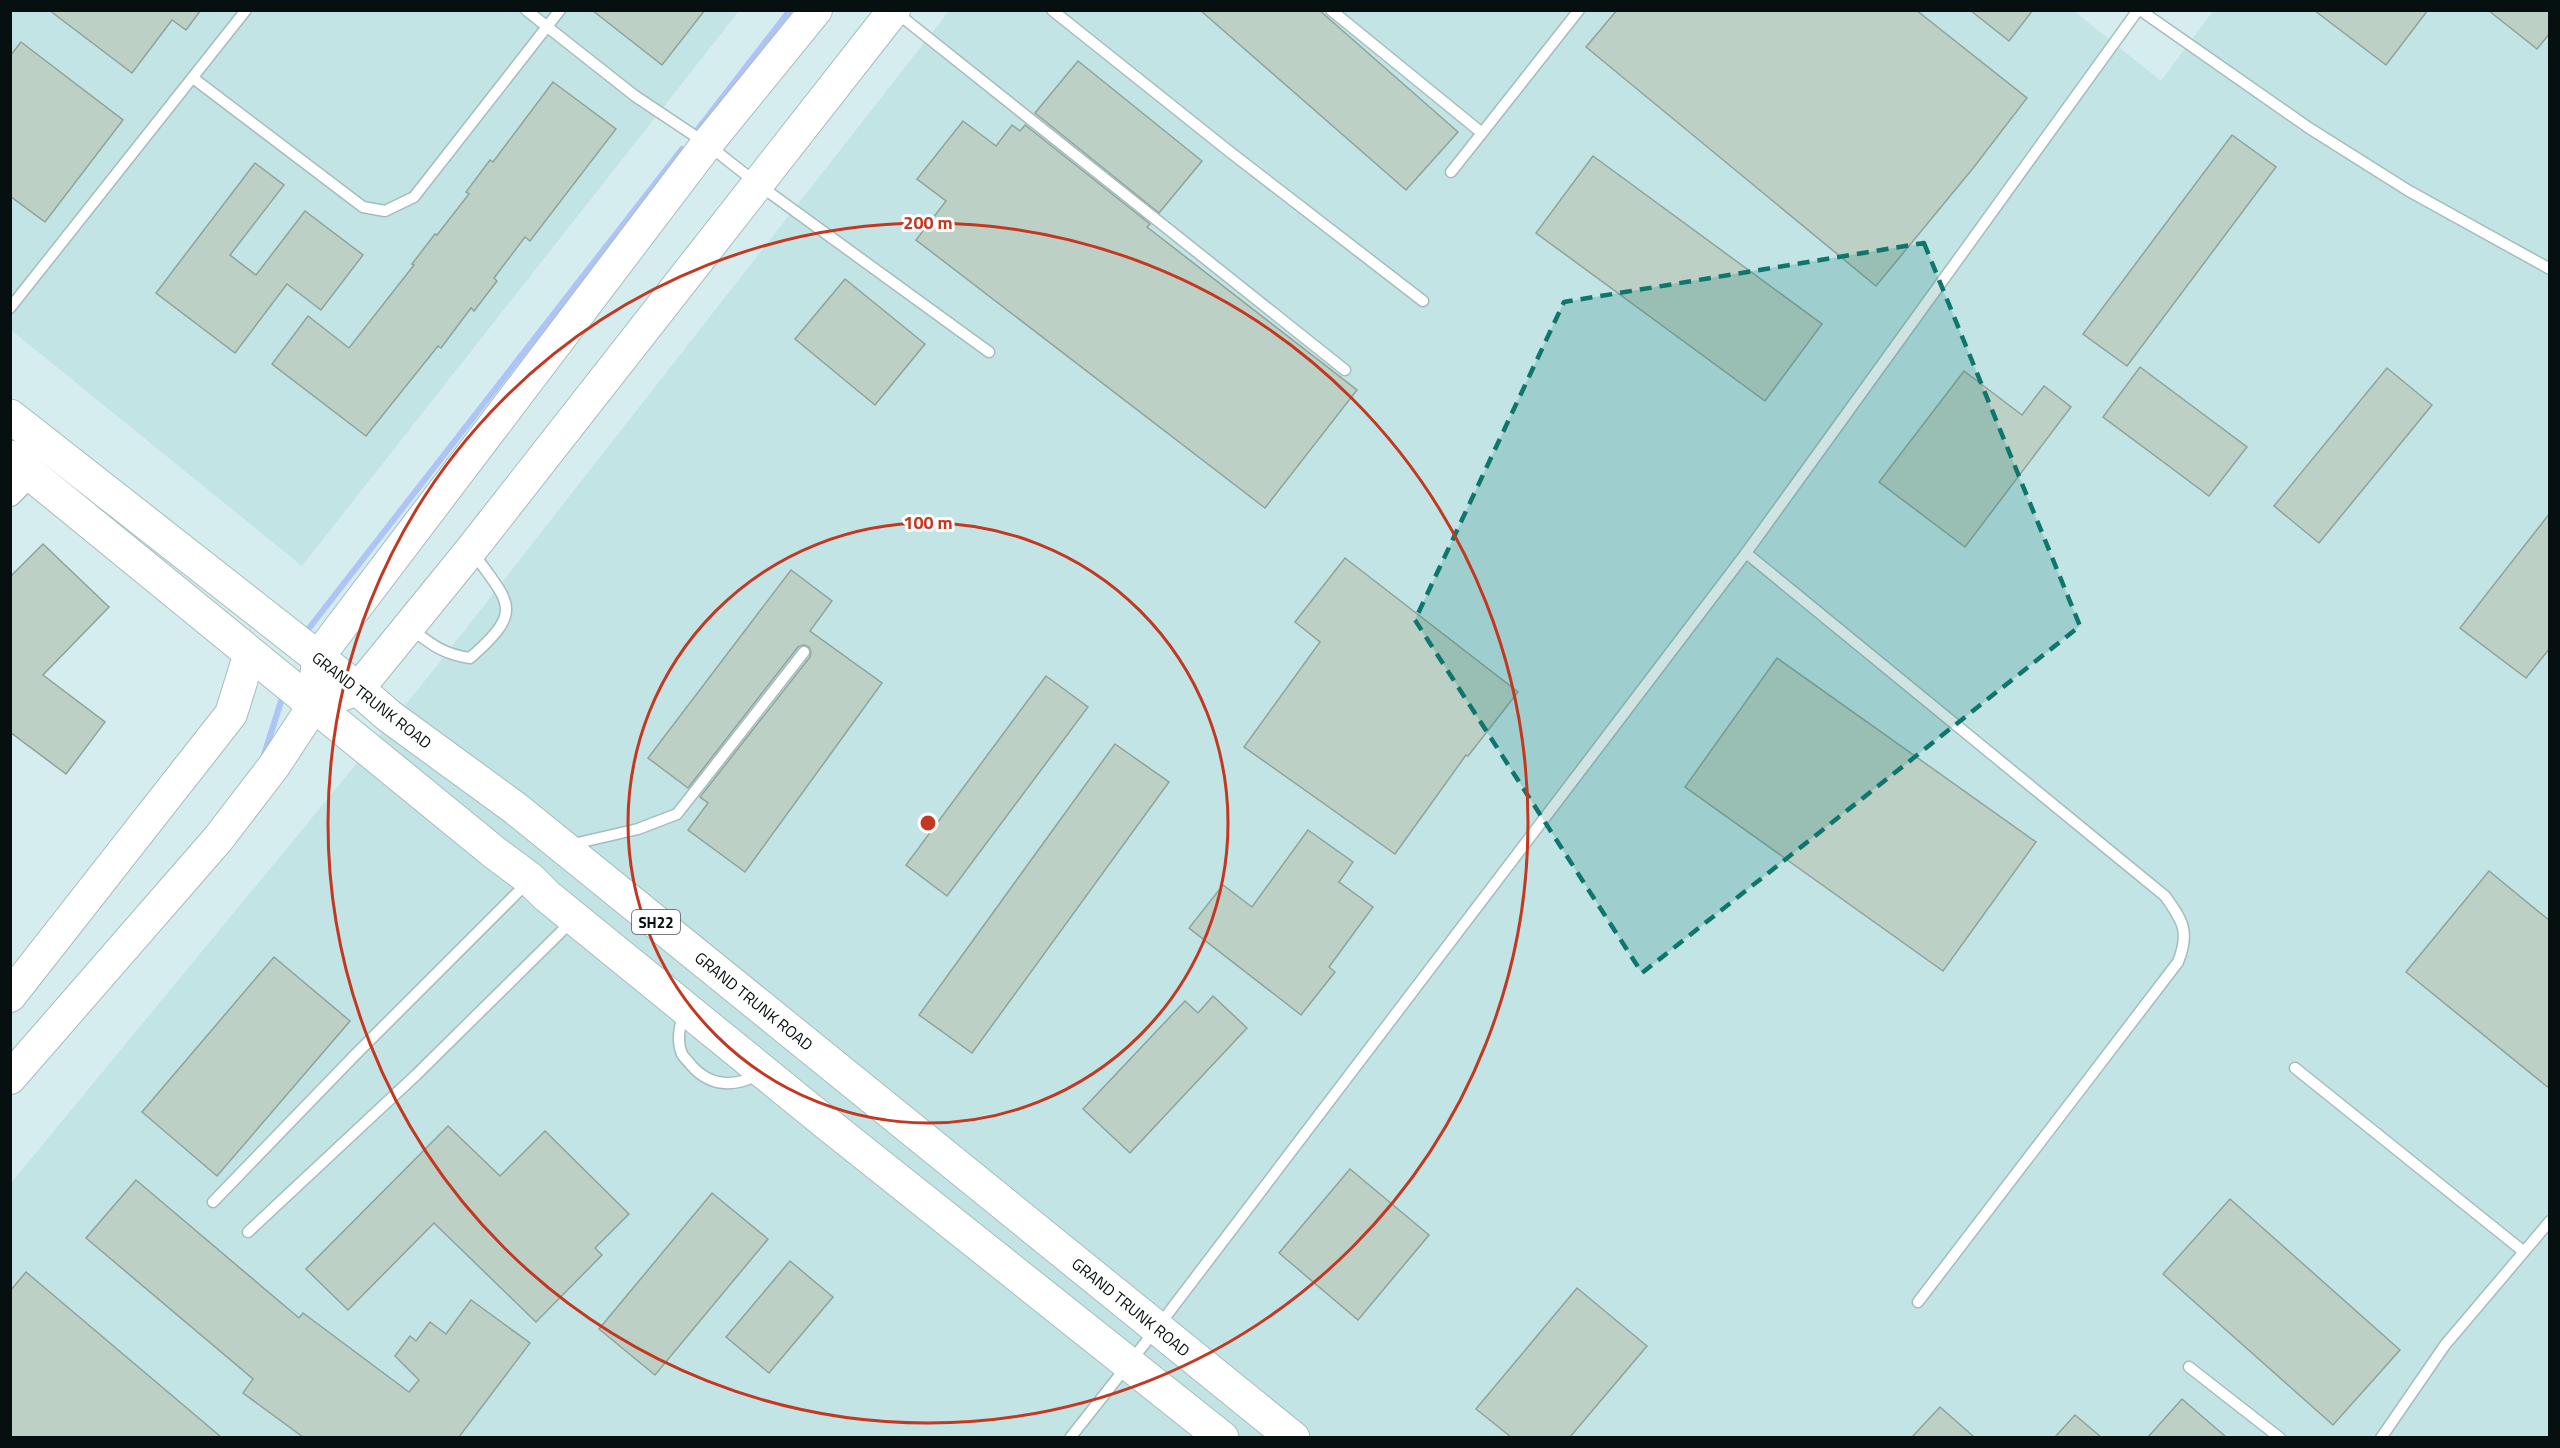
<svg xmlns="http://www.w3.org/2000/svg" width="2560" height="1448" viewBox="0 0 2560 1448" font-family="'Titillium Web',sans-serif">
  <rect width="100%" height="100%" fill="#d5edee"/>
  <g fill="#c2e4e5">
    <path d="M10,11H739L302,566L11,330Z"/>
    <path d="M949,11H2074L2161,81L2213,11H2549V1437L11,1438V1183L428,677Z"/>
  </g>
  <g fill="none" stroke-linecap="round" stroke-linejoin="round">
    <g stroke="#aec3f6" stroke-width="6">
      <path d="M698,129L790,10"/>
      <path d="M310,627L682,149"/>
      <path d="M263,758L283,695"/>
    </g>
  </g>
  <g fill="#bcd0c6" stroke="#8fa39a" stroke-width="1.5">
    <path d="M49,10H201L186,30L172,20L132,73Z"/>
    <path d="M592,10H705L662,65Z"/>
    <path d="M1200,10H1319L1458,132L1406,190Z"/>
    <path d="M1617,10H1916L2027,98L1974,167L1876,286L1586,47Z"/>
    <path d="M1970,10H2033L2009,41Z"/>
    <path d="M2314,10H2428L2386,65Z"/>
    <path d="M2488,10H2550V33L2537,49Z"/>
    <path d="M21,42L123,120L45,222L10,196V56Z"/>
    <path d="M1078,61L1202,161L1159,213L1035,113Z"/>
    <path d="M553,82L616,129L530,241L525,237L494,278L497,281L474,311L471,308L441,348L438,346L366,436L272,364L308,316L349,348L414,265L412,264L435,234L437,235L469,194L466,192L490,160L493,162Z"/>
    <path d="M963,121L996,146L1012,125L1020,131L1025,125L1150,224L1147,227L1357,390L1265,508L916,240L946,201L917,179Z"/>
    <path d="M2232,135L2276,167L2127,366L2083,334Z"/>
    <path d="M1593,156L1822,324L1765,401L1536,233Z"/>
    <path d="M255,163L284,185L230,255L256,275L305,211L363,255L321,310L287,284L235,353L156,293Z"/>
    <path d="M845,279L925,344L875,405L795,339Z"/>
    <path d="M2140,367L2247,447L2209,496L2103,417Z"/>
    <path d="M2387,368L2432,405L2319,543L2274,506Z"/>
    <path d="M1964,371L2022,415L2044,386L2071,407L1965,547L1879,482Z"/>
    <path d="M2550,513V648L2526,678L2460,628Z"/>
    <path d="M43,544L109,607L43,675L105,722L66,774L10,732V577Z"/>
    <path d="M1345,558L1518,692L1468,756L1466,755L1395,854L1244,747L1320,642L1295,622Z"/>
    <path d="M791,570L832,601L810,631L882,683L745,872L688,830L708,803L700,797L810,657L811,652L809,647L804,645L798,647L688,788L648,758Z"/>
    <path d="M1777,658L2036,842L1943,971L1685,787Z"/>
    <path d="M1046,676L1088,707L947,896L906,865Z"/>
    <path d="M1115,744L1169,782L972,1053L919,1015Z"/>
    <path d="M1308,830L1353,862L1339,882L1373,907L1329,967L1335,972L1301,1015L1189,928L1223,885L1252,907Z"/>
    <path d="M2489,871L2550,921V1089L2406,972Z"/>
    <path d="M274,957L350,1021L217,1176L142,1112Z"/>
    <path d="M1213,996L1247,1028L1130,1153L1083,1109L1185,1001L1198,1013Z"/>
    <path d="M448,1126L500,1176L545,1131L629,1214L595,1248L602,1255L536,1322L434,1223L348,1310L306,1269Z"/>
    <path d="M1350,1169L1429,1235L1358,1320L1279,1253Z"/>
    <path d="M136,1180L299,1318L303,1313L409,1392L419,1380L395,1356L410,1336L416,1341L430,1322L446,1334L471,1300L530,1343L459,1437H303L243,1393L253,1379L86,1238Z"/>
    <path d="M712,1193L768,1239L655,1375L599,1329Z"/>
    <path d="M2230,1199L2400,1350L2333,1425L2163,1274Z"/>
    <path d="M790,1261L833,1297L769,1373L726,1337Z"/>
    <path d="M26,1272L221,1437H10V1291Z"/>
    <path d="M1577,1288L1647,1346L1570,1437H1511L1476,1409Z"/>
    <path d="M2182,1399L2226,1437H2148Z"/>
    <path d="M1940,1407L1974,1437H1912Z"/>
    <path d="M2075,1415L2101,1437H2055Z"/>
  </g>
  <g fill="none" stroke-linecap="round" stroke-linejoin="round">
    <defs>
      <g id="lane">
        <path d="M526,10L635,96L707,144L759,185L989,352"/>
        <path d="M1052,10L1230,152L1423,301"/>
        <path d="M1331,10L1482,133L1579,10"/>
        <path d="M2140,10L2309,128L2409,191L2550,269"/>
        <path d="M897,13L1345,370"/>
        <path d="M193,78L363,207L385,211L414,197L560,10"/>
        <path d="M1451,172L1482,133"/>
        <path d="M10,308L246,10"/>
        <path d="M1746,553L2165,896C2183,921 2190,932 2178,962L1918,1302"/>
        <path d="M410,628C432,645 443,654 470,658C526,609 509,604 472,551"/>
        <path d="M569,845L638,829L677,814L804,652"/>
        <path d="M684,1012C680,1024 676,1041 682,1054C684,1058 689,1062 691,1065C711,1088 735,1087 760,1074"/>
        <path d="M2295,1068L2523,1251"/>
        <path d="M213,1202L355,1055L528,882"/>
        <path d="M248,1232L416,1075L572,921"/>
        <path d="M2189,1367L2280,1438"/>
        <path d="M1070,1438L1157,1328L1746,553L2138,10"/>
        <path d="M2381,1438L2445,1345L2550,1221"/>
      </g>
      <path id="street" d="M10,495L30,475"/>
      <g id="secondary">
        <path d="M314,705L358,689L471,550L894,10"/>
        <path d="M10,996L231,714L250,653"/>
        <path d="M10,1078L218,839L274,766L314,705L318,657L707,144L816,10"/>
      </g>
      <g id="highway">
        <path d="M10,416L358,689L389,716L515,808L1293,1438"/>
        <path d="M10,457L495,853L530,879L547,896L830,1126L1222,1438"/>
      </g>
    </defs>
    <use href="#lane" stroke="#a5bcbd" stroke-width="13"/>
    <use href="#street" stroke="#a5bcbd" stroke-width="25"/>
    <use href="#secondary" stroke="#a5bcbd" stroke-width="34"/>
    <use href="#highway" stroke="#a5bcbd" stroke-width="35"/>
    <use href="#lane" stroke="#fff" stroke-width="10"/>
    <use href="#street" stroke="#fff" stroke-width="22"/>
    <use href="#secondary" stroke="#fff" stroke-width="32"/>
    <use href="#highway" stroke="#fff" stroke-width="33"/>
  </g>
  <path fill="#0f766e" fill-opacity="0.2" stroke="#0f766e" stroke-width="4.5" stroke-dasharray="12 8" stroke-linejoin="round" d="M1924,243L2080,626L1642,973L1415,620L1564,302Z"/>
  <g fill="none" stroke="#c43822" stroke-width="3">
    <circle cx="928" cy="823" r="300"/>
    <circle cx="928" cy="823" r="600"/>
  </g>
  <g text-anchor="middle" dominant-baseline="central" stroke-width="6" stroke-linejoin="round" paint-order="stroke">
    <rect fill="#fff" stroke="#515858" stroke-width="1.5" x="632" y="910" width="48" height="24" rx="4.5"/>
    <g font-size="15" font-weight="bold" fill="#071010">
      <text x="656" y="922">SH22</text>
    </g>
    <g font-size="16" fill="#071010" stroke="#fff">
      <text transform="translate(372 700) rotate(38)">GRAND TRUNK ROAD</text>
      <text transform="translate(754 1001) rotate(39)">GRAND TRUNK ROAD</text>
      <text transform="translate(1131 1307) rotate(39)">GRAND TRUNK ROAD</text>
    </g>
  </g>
  <circle cx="928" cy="823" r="9" fill="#c43822" stroke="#fff" stroke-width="3"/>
  <g font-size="18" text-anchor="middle" font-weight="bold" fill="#c43822" stroke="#fff" stroke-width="6" stroke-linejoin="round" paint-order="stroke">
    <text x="928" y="229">200 m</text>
    <text x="928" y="529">100 m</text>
  </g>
  <rect width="2560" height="1448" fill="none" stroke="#071010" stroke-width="24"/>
</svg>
